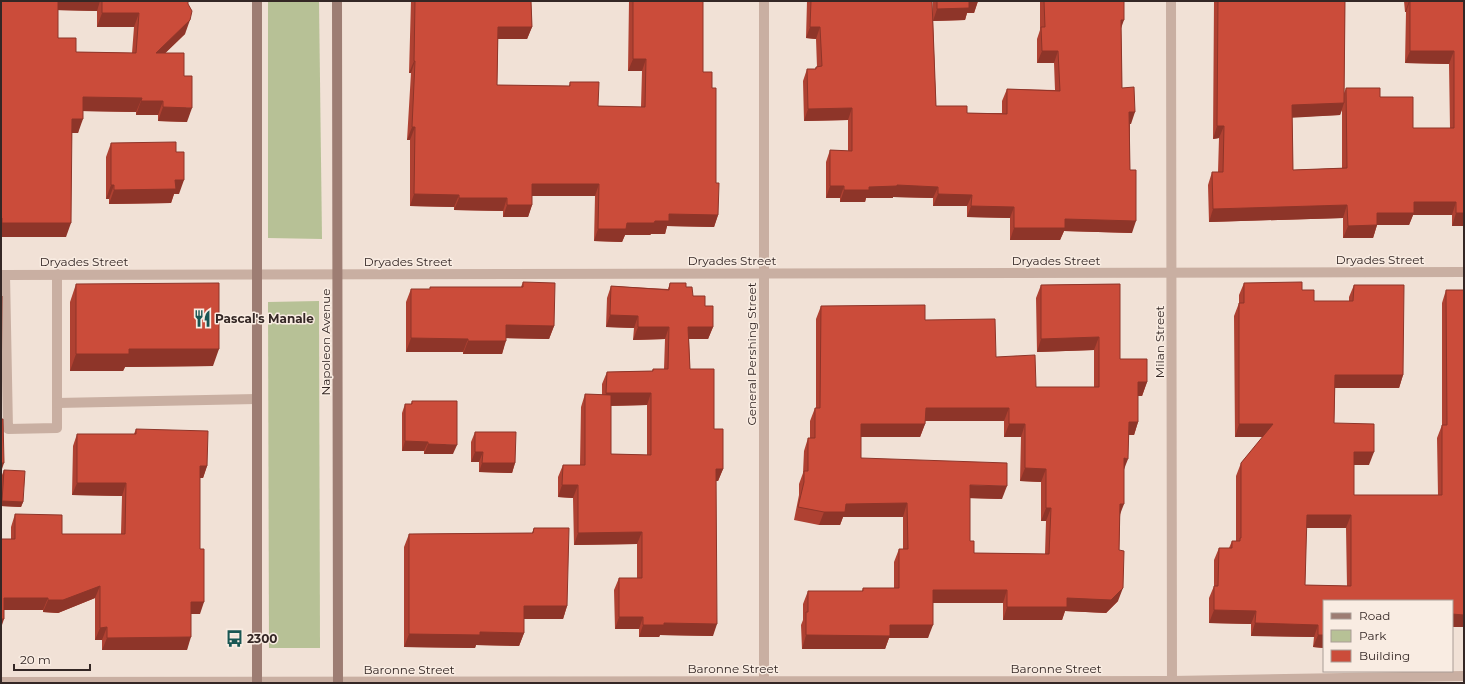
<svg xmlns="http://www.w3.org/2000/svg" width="1465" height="684" viewBox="0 0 1465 684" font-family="Montserrat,sans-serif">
  <rect width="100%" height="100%" fill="#f1e1d6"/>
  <g fill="#b7c196">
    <path d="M268,1H319L322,239L268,238Z"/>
    <path d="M319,301L320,648H269L268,302Z"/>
  </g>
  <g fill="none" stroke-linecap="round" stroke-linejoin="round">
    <g stroke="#c9afa2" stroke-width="10">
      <path d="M5,275L8,429L57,428V274"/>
      <path d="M57,403L257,399"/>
    </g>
    <g stroke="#c9afa2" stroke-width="10">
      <path d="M764,1V683"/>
      <path d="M1171,1L1172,683"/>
      <path d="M1,275L1464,272"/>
      <path d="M1,682L1172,681L1464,676"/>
    </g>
    <g stroke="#9d7d73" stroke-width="10">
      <path d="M257,1V683"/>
      <path d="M337,1L338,683"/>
    </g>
  </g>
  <g fill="#af4132" fill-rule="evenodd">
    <path d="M1,1H188L185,34L165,53L184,76L187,122L158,121V115H136V112L83,111L78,133H72L66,237H1ZM58,10L97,11V27H134L132,53L76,52L58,38Z"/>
    <path d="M411,1H531L532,27L527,39H498L497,85L569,86L570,82L598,106L641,107L642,71H628L629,1H703V72L712,88L716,183L718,215L714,227L667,226L665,234H651L650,235H625L622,242L594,241L595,196H532V205L528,217H503V211L454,210V207L410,206V140H407L411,73H409Z"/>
    <path d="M807,1H932L933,20V1H978L974,13H967L965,20L933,21L936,106L967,113H1002V101L1007,89L1055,90L1054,63H1037V39L1040,30V1H1124L1121,29L1122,88L1131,124H1130V170L1132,233L1064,231L1060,240H1010V218L967,217V206H933V198L893,197V198H866L865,202H840V198H826V162L830,150L848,151V120L804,121L803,81L807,69H815L816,67H817L816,39L806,38Z"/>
    <path d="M1214,1H1345L1344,93L1346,88L1380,97L1413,128H1450L1449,64L1405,63L1406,12H1405L1404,1H1464V226H1452V215H1413L1409,225H1377L1373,238H1343V218L1209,222L1208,185L1212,172H1218L1219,138L1213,139ZM1342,110V168L1293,170L1292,117L1340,115Z"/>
    <path d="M111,143L176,152L179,194H174L171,203L109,204V199H106V157Z"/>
    <path d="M523,282L554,326L549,339L506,338L502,354H463V352H406V302L411,289H430V287H521Z"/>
    <path d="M670,283L686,287L693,296L705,306L713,327L708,339H689L690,369L714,429L723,469L718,481H716L713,636L660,635L659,637H639V629H615L614,590L619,578H637V544L574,545L573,498L558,497V477L563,465H580L581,407L585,394L602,395V384L607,372L652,371L653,369H664L665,339L633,340L634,328L606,327L607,298L611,286L668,289ZM647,405V455L611,454V406Z"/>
    <path d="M1244,283L1302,290L1314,301H1349V297L1354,285L1403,375L1399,388H1335L1334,423L1369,465H1354V495H1438L1437,438L1442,425V303L1446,290L1464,627L1324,601V648L1313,647L1314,637L1251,636V624L1209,623V598L1214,586V560L1219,548H1229L1232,541H1236V476L1241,463L1263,437H1235L1234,316L1239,303V295ZM1306,528H1346L1347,586L1305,585Z"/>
    <path d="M76,284L213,366L125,367L123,371H70V302Z"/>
    <path d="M1120,284V359L1147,382L1142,396H1138V422L1134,435H1129L1124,470L1120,517L1118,601L1106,613L1065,611L1062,620H1003V603H933L928,638H889L885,649H802L801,625L803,620V604L808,591H862L863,588H894V562L899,549H903V517H843L840,525H819L794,520L799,495V484L803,473L804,451L808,438H810V421L815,408H816V319L821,306L925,320L996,357L1036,387H1094V350L1037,352L1036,298L1041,285ZM925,421H1004V437H1021L1020,481L1041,482V521H1046L1045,554L974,553L970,541V498L1002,499L861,458V437H920L925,424Z"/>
    <path d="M412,401L453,454H424V451H402V413L405,404H411Z"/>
    <path d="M136,429L207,466L203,478H200V614H191L187,650H102V640H95V598L58,613L43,612V610H4L11,539V527L15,514L62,534H121L122,496L72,495L73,446L77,434H134Z"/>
    <path d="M475,432L515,463L512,473L479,472V462H471V442Z"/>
    <path d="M4,470L23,502L21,507L1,506L2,475Z"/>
    <path d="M534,528L567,606L563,619H524V633L519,646L476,645L475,648L404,647V547L409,534L532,533Z"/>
  </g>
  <g fill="#8e3529">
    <path d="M56,1H100L97,11L53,10Z"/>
    <path d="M978,1L974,13H967L965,20L933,21L937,9L969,2Z"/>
    <path d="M1409,1H1410L1406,12H1405Z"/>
    <path d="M102,13H139L134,27H97Z"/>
    <path d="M190,20L185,34L151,67L156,53Z"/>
    <path d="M1121,20H1124L1120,31Z"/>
    <path d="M498,27H532L527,39H494Z"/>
    <path d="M810,27H820L816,39L806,38Z"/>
    <path d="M1042,51H1058L1054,63H1037Z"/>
    <path d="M1410,51H1454L1449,64L1405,63Z"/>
    <path d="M633,59H646L642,71H628Z"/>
    <path d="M414,61H415L411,73H409Z"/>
    <path d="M83,97L142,98L136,112L78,111Z"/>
    <path d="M141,101H163L158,115H136Z"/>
    <path d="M1344,103L1340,115L1288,118L1292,105Z"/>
    <path d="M163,107L192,108L187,122L158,121Z"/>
    <path d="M852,108L848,120L804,121L808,109Z"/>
    <path d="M1129,112H1135L1131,124H1125Z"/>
    <path d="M72,119H83L78,133H67Z"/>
    <path d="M1217,126H1224L1219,138L1213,139Z"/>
    <path d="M412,127H415L410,140H407Z"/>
    <path d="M175,180H184L179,194H174L171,203L109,204L114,190Z"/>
    <path d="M532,184H599L595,196H528Z"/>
    <path d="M111,185H114L109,199H106Z"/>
    <path d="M897,185L938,187L933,198L893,197V198H866L865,202H840L844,190L869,187Z"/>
    <path d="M830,186H844L840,198H826Z"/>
    <path d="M414,194L459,195L454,207L410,206Z"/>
    <path d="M938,194L972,195L967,206H933Z"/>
    <path d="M459,198H507L503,211L454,210Z"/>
    <path d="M1414,202H1456L1452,215H1413L1409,225H1372L1377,213Z"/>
    <path d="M507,205H532L528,217H503Z"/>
    <path d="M1347,205L1343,218L1209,222L1213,209Z"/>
    <path d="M971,206L1014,207L1010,218L967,217Z"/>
    <path d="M1456,213H1464V226H1452Z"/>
    <path d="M669,214L718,215L714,227L667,226L665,234H651L650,235H625L622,242L594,241L598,229L627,223L655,221Z"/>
    <path d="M1065,219L1136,221L1132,233L1064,231L1060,240H1010L1014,228Z"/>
    <path d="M2,223H71L66,237H1V226Z"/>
    <path d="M1377,225L1373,238H1343L1348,226Z"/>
    <path d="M610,315L638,316L634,328L606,327Z"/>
    <path d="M506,325L554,326L549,339L502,338Z"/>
    <path d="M638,327H669L665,339L633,340Z"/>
    <path d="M688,327H713L708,339H683Z"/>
    <path d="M1099,337L1094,350L1037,352L1041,339Z"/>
    <path d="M411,338L468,339L463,352H406Z"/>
    <path d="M468,341H506L502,354H463Z"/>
    <path d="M129,349H219L213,366L125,367L123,371H70L76,354Z"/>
    <path d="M1335,375H1403L1399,388H1330Z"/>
    <path d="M1138,382H1147L1142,396H1133Z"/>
    <path d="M606,393H651L647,405L602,406Z"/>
    <path d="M926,408H1009L1004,421H921Z"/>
    <path d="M1129,422H1138L1134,435H1124Z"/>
    <path d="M861,424H925L920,437H856Z"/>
    <path d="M1009,424H1025L1021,437H1004Z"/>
    <path d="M1239,424H1273L1269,437H1235Z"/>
    <path d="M405,441L428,442L424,451H402Z"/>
    <path d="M428,444L457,445L453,454H424Z"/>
    <path d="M475,452H483L479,462H471Z"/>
    <path d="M1354,452H1374L1369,465H1350Z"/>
    <path d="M1124,458L1128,459L1123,472Z"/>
    <path d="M1,463H4L1,472Z"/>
    <path d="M482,463H515L512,473L479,472Z"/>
    <path d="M200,466H207L203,478H196Z"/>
    <path d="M1025,468L1046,469L1041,482L1020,481Z"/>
    <path d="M716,469H723L718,481H712Z"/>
    <path d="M77,483H126L122,496L72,495Z"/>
    <path d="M562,485H578L573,498L558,497Z"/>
    <path d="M970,485L1007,486L1002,499L965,498Z"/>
    <path d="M2,501L23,502L21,507L1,506Z"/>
    <path d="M907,503L903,517H843L840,525H819L824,512L846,504Z"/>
    <path d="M1120,504H1124L1119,517Z"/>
    <path d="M1046,508H1051L1046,521H1041Z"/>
    <path d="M1307,515H1351L1346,528H1302Z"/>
    <path d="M642,532L637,544L574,545L578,533Z"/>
    <path d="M100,586L95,598L58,613L43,612L48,600Z"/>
    <path d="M1123,588L1118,601L1106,613L1065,611L1062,620H1003L1007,607L1067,598Z"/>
    <path d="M933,590H1007L1003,603H928Z"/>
    <path d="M4,598H48L43,610H1Z"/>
    <path d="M191,602H204L200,614H186Z"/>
    <path d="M524,606H567L563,619H520Z"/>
    <path d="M1214,610L1256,611L1251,624L1209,623Z"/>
    <path d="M1452,614L1464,615V627H1452Z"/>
    <path d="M619,617H643L639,629H615Z"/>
    <path d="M2,619H4L1,628V622Z"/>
    <path d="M664,623L717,624L713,636L660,635L659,637H639L643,625Z"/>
    <path d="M1255,623L1318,625L1314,637L1251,636Z"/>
    <path d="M890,625H933L928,638H889L885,649H802L806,635Z"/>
    <path d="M107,627L102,640H95L100,628Z"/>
    <path d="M480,632L524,633L519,646L476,645L475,648L404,647L409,634Z"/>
    <path d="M1318,635H1324V648L1313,647Z"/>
    <path d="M191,637L187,650H102L107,638Z"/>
  </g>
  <g fill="#cb4c3a" stroke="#8e3529" fill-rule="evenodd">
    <path d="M1,1H58V38H76V52L136,53L139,13H102V1H188V4L192,11L190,20L156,53H184V76H192V108L163,107V101H141L142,98L83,97V119H72L71,223H2V218H1Z"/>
    <path d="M415,1H531L532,27H498L497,85L570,86V82H599L598,106L645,107L646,59H633V1H703V72H712V88H716V183H719L718,215L669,214V221H655L654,223H627L626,229H598L599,184H532V205H507V198H459V195L414,194L415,127H412L415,61H414Z"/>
    <path d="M811,1H932L936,106H967V113L1007,114V89L1060,91L1058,51H1042L1041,27H1045L1044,1H1124V20H1121L1122,88L1134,87L1135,112H1129L1130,170H1136V221L1065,219V228H1014V207L971,206L972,195L938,194V187L897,185V186L869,187V190H844V186H830V150L852,151V108L808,109L807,69H816V67L822,66L820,27H810Z"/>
    <path d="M937,1H978L969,2V8L937,9Z"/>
    <path d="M1218,1H1345L1344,103L1292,105L1293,170L1347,168L1346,88H1380V97H1413V128H1454V51H1410V1H1464V213H1456V202H1414V213H1377V225L1348,226L1347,205L1213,209L1212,172H1223L1224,126H1217Z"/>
    <path d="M176,142V152H184V180H175L176,189L114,190V185H111V143Z"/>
    <path d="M523,282L555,283L554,326L506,325V341H468V339L411,338V289H430V287H523Z"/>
    <path d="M1302,282V290H1314V301H1353L1354,285H1404L1403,375H1335L1334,423L1374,424V452H1354V495H1442V425H1447L1446,290H1464V615L1452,614V601H1324V635H1318V625L1255,623L1256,611L1214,610V586H1218L1219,548H1232V541H1240V538H1241V463L1273,424H1239V303H1244V283ZM1307,515H1351V586L1305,585Z"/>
    <path d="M219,283V349H129V354H76V284Z"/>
    <path d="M670,283H686V287H692L693,296H705V306H713V327H688L690,369H714V429H723V469H716L717,624L664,623V625H643V617H619V578H642V532L578,533V485H562L563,465H585V394L611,395V454L651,455V393H606L607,372L653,371V369H668L669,327H638V316L610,315L611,286L669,290Z"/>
    <path d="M1120,284V359H1147V382H1138V422H1129L1128,459L1124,458V504H1120L1119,550L1124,551L1123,588L1111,600L1067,598V607H1007V590H933V625H890V636L806,635V612H808V591H863V588H899V549H908L907,503L846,504L845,512H824L798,507L804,482V471H808V438H815V408H820L821,306L925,305V320L995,319L996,357L1035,355L1036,387H1099V337L1041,339V285ZM926,408H1009V424H1025V468L1046,469V508H1051L1049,554L974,553V541H970V485L1007,486V463L861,458V424H925Z"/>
    <path d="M1,296H2L1,407Z"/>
    <path d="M412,401H457V445L428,444V442L405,441V404H412Z"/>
    <path d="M1,419H3L4,463H1Z"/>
    <path d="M136,429L208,431L207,466H200V549H204V602H191V637L107,638V627L100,628V586L63,600H48V598H4V619H2V622H1V539H15V514L62,515V534H125L126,483H77V434H136Z"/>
    <path d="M475,432H516L515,463H482L483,452H475Z"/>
    <path d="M4,470L25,471L23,502L2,501Z"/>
    <path d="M534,528H569L567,606H524V633L480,632V635L409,634V534L533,533Z"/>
  </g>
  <defs>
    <symbol id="restaurant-bare" viewBox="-9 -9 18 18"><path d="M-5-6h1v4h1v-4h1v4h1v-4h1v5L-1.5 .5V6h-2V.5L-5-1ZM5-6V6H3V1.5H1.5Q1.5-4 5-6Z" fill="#195653" stroke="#f9ece2" stroke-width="2.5" paint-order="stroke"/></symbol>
    <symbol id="bus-bare" viewBox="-9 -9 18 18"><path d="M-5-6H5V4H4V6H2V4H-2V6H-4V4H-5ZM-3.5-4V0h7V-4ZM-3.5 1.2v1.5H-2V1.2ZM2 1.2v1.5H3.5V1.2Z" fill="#195653" stroke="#f9ece2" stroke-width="2.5" paint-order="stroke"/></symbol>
  </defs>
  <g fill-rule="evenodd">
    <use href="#restaurant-bare" x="190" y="306" width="25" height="25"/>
    <use href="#bus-bare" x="222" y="626" width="25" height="25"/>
  </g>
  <g text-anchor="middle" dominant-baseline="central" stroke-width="3" stroke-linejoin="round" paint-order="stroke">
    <g font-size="12" fill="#342725" stroke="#f9ece2">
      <text x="1380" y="259">Dryades Street</text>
      <text x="732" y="260">Dryades Street</text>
      <text x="1056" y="260">Dryades Street</text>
      <text x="84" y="261">Dryades Street</text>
      <text x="408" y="261">Dryades Street</text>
      <text transform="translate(325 342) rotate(-90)">Napoleon Avenue</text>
      <text transform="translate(1159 342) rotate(-90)">Milan Street</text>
      <text transform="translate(751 354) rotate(-90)">General Pershing Street</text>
      <text x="733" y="668">Baronne Street</text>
      <text x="1056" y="668">Baronne Street</text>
      <text x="409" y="669">Baronne Street</text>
    </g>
    <g font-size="12" font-weight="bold" fill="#342725" stroke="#f9ece2" text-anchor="start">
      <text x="215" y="318">Pascal's Manale</text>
      <text x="247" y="638">2300</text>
    </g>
  </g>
  <rect width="1465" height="684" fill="none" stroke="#342725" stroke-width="4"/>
  <rect x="1323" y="600" width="130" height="72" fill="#f9ece2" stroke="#aa9d96"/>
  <rect x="1331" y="613" width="20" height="6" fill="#9d7d73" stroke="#aa9d96"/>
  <text x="1359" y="620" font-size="12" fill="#342725">Road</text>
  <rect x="1331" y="630" width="20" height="12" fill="#b7c196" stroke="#aa9d96"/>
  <text x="1359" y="640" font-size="12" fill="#342725">Park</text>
  <rect x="1331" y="650" width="20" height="12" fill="#cb4c3a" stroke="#aa9d96"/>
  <text x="1359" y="660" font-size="12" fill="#342725">Building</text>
  <path d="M14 664v6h76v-6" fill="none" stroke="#342725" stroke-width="2"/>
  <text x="20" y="664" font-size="12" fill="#342725" stroke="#f9ece2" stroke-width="3" paint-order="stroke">20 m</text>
</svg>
